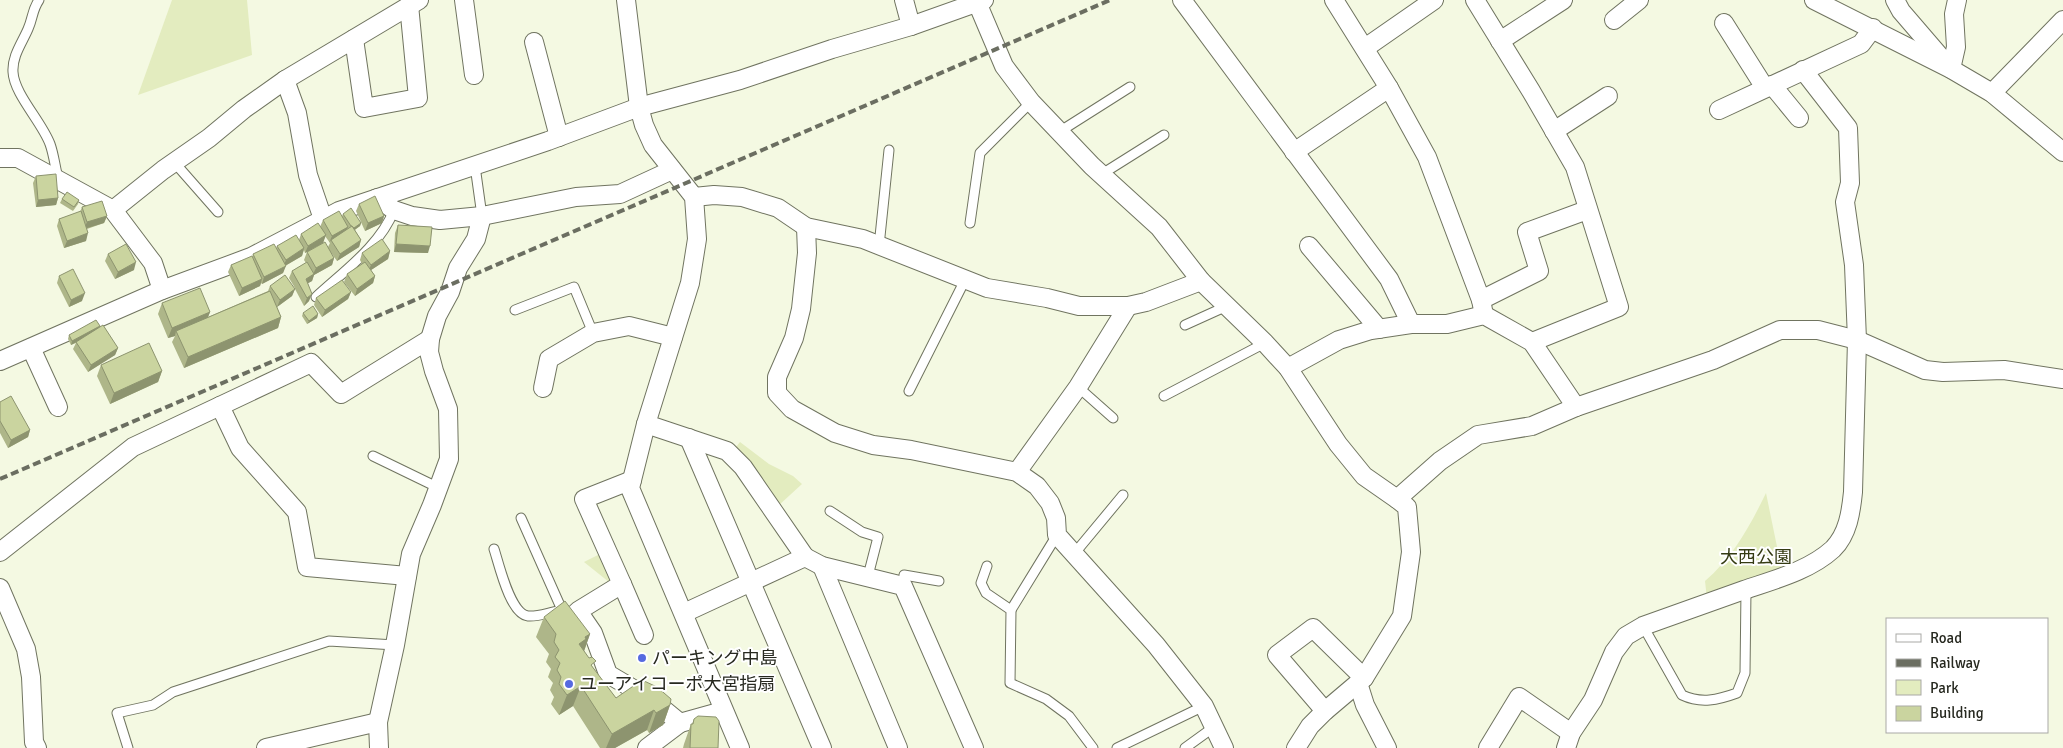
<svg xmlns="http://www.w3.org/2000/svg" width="2063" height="748" viewBox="0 0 2063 748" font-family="Signika,'Noto Sans JP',sans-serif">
  <rect width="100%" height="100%" fill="#f4f9e2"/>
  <g fill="#e3ecbf">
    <path d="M172,0H247L252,55L138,95Z"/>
    <path d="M740,442L769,464L793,476L802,484L778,506L736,447Z"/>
    <path d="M1766,493L1782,571L1707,599L1705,581C1733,557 1750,526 1766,493Z"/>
    <path d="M602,553L614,586L584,562Z"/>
  </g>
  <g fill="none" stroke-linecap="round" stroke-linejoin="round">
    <defs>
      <g id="service">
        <path d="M39,0C32,10 33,18 28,29C22,43 12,56 13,72C14,94 42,122 50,144C54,155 55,167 58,178"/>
        <path d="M1059,132L1130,87"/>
        <path d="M174,162L218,212"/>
        <path d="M475,166L482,216"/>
        <path d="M1102,174L1164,135"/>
        <path d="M970,223L980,153L1031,102"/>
        <path d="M879,246L889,150"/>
        <path d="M316,297C344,271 380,246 394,210"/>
        <path d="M515,310L574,287L593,333"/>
        <path d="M1185,325L1227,306"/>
        <path d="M1078,387L1113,418"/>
        <path d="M909,391L965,280"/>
        <path d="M1164,396L1265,343"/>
        <path d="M373,456L439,488"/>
        <path d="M830,511L862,532L878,537L868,576"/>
        <path d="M521,518L562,610L568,611"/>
        <path d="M494,549C499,564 510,614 528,616C538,617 550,612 559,611"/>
        <path d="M1074,554L1123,495"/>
        <path d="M987,566L981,583L986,593L1011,610L1010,683L1046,699L1069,716L1093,748"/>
        <path d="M903,586L904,575L939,581"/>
        <path d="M1011,610L1057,535"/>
        <path d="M1643,626L1682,695C1701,704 1718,700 1737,693L1745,673L1746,590"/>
        <path d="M128,748L117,713L153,705L173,692L329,641L395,645"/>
        <path d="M1117,748L1204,706"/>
        <path d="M1185,748L1214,727"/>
      </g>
      <g id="minor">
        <path d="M464,0L474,75"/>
        <path d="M626,0L639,107L644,125L653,145L694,197L697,239L690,283L646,424L630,488L740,748"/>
        <path d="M904,0L911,26"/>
        <path d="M976,0L1004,66L1031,102L1092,166L1159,227L1201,281L1265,343L1288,368L1338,444L1364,476L1397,499"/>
        <path d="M1182,0L1389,279L1411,324"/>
        <path d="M1334,0L1389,88L1427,157L1481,300L1484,315"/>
        <path d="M1475,0L1531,91L1575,167L1619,307L1532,342"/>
        <path d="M1814,0L1951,69L1992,93L2063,152"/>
        <path d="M1895,0L1901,11L1944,61"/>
        <path d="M1614,20L1639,0"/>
        <path d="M1724,23L1765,88"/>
        <path d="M354,39L364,108L418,98L409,5"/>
        <path d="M1500,41L1563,0"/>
        <path d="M534,42L559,137"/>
        <path d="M1365,48L1434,0"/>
        <path d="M1951,69L1956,47L1954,14L1957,0"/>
        <path d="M285,80L297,113L308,175L323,219"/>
        <path d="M1772,85L1799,118"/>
        <path d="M1992,93L2063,20"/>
        <path d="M1719,110L1861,44L1873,28"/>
        <path d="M1554,131L1608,96"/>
        <path d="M1294,152L1389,88"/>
        <path d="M0,158H18L113,210L153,263L162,290"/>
        <path d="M694,197L714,195L742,197L778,208L806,227L863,239L987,288L1047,298L1079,306H1128L1146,302L1201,281"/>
        <path d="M377,198L394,210L412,216L440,220L482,216L576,197L620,194L672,170"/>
        <path d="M113,210L163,170L209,138L244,109L285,80L419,0"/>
        <path d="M806,227L807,253L801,309L794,338L777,377V393L792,409L835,433L873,445L911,450L1017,472L1037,486L1050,503L1056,518L1057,535L1156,645L1204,706L1224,748"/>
        <path d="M1309,246L1379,329"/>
        <path d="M1481,300L1539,271L1527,232L1587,210"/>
        <path d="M31,348L58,407"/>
        <path d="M0,361L162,290L251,257L339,211L548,141L639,107L740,80L832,49L911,26L984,0"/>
        <path d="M1288,368L1339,340L1371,330L1411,324H1447L1484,315L1532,342L1576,407"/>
        <path d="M543,388L549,359L593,333L629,326L673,337"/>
        <path d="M220,406L240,448L297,512L307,567L407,576"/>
        <path d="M646,424L727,451L743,467L805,557"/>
        <path d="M689,438L822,748"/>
        <path d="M1017,472L1078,387L1128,306"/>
        <path d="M632,480L584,499L622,584L578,611L593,633L608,674L652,700L680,723L723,711"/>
        <path d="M0,552L133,447L311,363L341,394L430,339"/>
        <path d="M822,566L898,748"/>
        <path d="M622,584L644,635"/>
        <path d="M0,588L26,649L31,677L34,742L37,748"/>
        <path d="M684,613L805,557L822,566L903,586L974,748"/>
        <path d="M1358,683L1365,705L1387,748"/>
        <path d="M1325,711L1277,655L1313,628L1364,678"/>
        <path d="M266,748L378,722"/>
        <path d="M379,748L378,722L395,645L411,554L432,505L449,459L448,409L434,371L429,352L430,339L437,316L450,292L458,268L476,239L482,216"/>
        <path d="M647,748L680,723"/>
        <path d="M1296,748L1310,726L1325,711L1364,678L1402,616L1411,552L1407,507L1397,499L1440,461L1478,435L1532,426L1576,407L1713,360L1780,330H1818L1857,340L1925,370L1943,372L2004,370L2063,379"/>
        <path d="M1488,748L1519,697L1571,733"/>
        <path d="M1566,748L1571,733L1593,700L1614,652L1626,636L1643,626C1676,614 1710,602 1744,590C1773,580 1809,571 1833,549C1848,534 1851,512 1853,492L1857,340L1854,265L1845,202L1850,183L1848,128L1803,70"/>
      </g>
    </defs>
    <use href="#service" stroke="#707460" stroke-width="11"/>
    <use href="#minor" stroke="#707460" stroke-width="20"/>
    <use href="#service" stroke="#fff" stroke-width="9"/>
    <use href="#minor" stroke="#fff" stroke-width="18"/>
    <path stroke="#6b6e61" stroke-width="4" stroke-dasharray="8 4" stroke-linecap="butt" d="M0,479L1110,0"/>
  </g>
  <g fill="#aeb689">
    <path d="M36,176L58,198L56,205L36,207L33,183Z"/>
    <path d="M62,199L79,200L78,204L73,211L60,203Z"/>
    <path d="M359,204L384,216L382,223L365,231L356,211Z"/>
    <path d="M82,207L107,216L104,223L87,229L86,241L64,248L57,226L59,219L80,212Z"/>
    <path d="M343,214L361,223L360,226L355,230L361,240L359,247L337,261L330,251L334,258L332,265L314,275L312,281L308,283L309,301L304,306L295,289L292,296L277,307L281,317L278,328L184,368L172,342L175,336L168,338L158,314L162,303L210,312L208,317L268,291L270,286L295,288L289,278L292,271L306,263L304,260L307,252L328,247L330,243L325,236L323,243L305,253L304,250L302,256L285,266L283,273L262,284L261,283L260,286L239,296L228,272L231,265L252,257L253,254L276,248L277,246L299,240L301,234L320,227L323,220L342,216Z"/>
    <path d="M398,225L428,253L394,252L395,233Z"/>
    <path d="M390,251L388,259L371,270L375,276L373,283L355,296L344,282L347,274L362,264L360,260L362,253Z"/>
    <path d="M108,254L134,270L115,279L105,261Z"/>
    <path d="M59,276L82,301L69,307L57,283Z"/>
    <path d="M351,292L348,299L322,317L314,305L316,298Z"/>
    <path d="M303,313L318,314L317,318L307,324L302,316Z"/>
    <path d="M100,326L118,348L115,355L88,372L73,349L76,343L71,345L68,339L69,335Z"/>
    <path d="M101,365L162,371L158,382L110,404L97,376Z"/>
    <path d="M0,402L30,430L28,437L8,448L0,433Z"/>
    <path d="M544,617L590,634L584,651L593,668L616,698L670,705L663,725L649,733L647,730L615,748H600L573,706L559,715L551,704L554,697L550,690L553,683L548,677L551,669L546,662L549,654L536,637Z"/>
    <path d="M694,719L718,748H683L684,744L691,724H692Z"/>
  </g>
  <g fill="#8d946f">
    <path d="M58,198L56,205L36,207L38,200Z"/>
    <path d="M107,216L104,223L84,229L87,222Z"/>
    <path d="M384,216L382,223L365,231L368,223Z"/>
    <path d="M361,223L360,226L351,232L353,228Z"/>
    <path d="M348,227L345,234L331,240L329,243L332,236Z"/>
    <path d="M88,233L86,241L64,248L67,241Z"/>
    <path d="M326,235L323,243L305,253L308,246Z"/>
    <path d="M361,240L359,247L337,261L340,254Z"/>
    <path d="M396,244L430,246L428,253L394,252Z"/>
    <path d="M304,248L302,256L283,267L286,260Z"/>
    <path d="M390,251L388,259L368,272L371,265Z"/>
    <path d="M334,258L332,265L314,275L312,281L303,286L306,279L313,274L316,268Z"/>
    <path d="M136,262L134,270L115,279L118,272Z"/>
    <path d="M286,266L283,273L262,284L264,277Z"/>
    <path d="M375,276L373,283L355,296L357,289Z"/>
    <path d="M262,279L260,286L239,296L242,288Z"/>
    <path d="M295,289L292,296L277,307L280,300Z"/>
    <path d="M351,292L348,299L322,317L325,310Z"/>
    <path d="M85,293L82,301L69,307L71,300Z"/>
    <path d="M312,294L309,301L304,306L307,298Z"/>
    <path d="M210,312L206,322L176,331L175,336L168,338L172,328Z"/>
    <path d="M318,314L317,318L307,324L309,321Z"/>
    <path d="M281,317L278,328L184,368L188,357Z"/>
    <path d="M100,326L98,330L71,345L72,341Z"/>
    <path d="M118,348L115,355L88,372L91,365Z"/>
    <path d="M162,371L158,382L110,404L114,393Z"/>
    <path d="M30,430L28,437L8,448L11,440Z"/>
    <path d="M590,634L583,654L579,644L585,637Z"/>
    <path d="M581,686L573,706L559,715L567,695Z"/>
    <path d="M670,705L663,725L649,733L656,713Z"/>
    <path d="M654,710L647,730L615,748H606L612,734Z"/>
  </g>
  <g fill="#cad49f" stroke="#8d946f">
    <path d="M56,174L58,198L38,200L36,176Z"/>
    <path d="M67,192L79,200L74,207L62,199Z"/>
    <path d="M375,196L384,216L368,223L359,204Z"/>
    <path d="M102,201L107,216L87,222L82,207Z"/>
    <path d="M351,208L361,223L354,228L352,226H351L343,214Z"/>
    <path d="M81,211L88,233L67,241L59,219Z"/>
    <path d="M339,211L348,227L332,236L323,220Z"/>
    <path d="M318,223L326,235L308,246L301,234Z"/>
    <path d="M398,225L432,227L430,246L396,244Z"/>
    <path d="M352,226L361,240L340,254L331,240Z"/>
    <path d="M296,235L304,248L286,260L277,246Z"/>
    <path d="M382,239L390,251L371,265L362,253Z"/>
    <path d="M325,242L334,258L316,268L307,252Z"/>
    <path d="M126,244L136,262L118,272L108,254Z"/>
    <path d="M274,244L286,266L264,277L253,254Z"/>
    <path d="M252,256L262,279L242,288L231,265Z"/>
    <path d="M307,262L314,274L306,279L312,294L307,298L292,271Z"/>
    <path d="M365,262L375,276L357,289L347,274Z"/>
    <path d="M73,269L85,293L71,300L59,276Z"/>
    <path d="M285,275L295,289L280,300L270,286Z"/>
    <path d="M342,280L351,292L325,310L316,298Z"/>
    <path d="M200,288L210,312L172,328L162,303Z"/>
    <path d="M270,291L281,317L188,357L176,331Z"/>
    <path d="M313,306L318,314L309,321L303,313Z"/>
    <path d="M96,320L100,326L72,341L69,335Z"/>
    <path d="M103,325L118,348L91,365L76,342Z"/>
    <path d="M149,343L162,371L114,393L101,365Z"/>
    <path d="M11,396L30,430L11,440L0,421V402Z"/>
    <path d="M565,601L590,634L585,637L586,639L579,644L589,658L592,657L596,661L591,665L616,698L642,680L657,687L671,699L670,705L656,713L654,710L612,734L581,686L567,695L559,684L561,677L557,670L560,663L555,657L559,650L554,642L556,634L544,617Z"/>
    <path d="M698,716L716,717L719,721L718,748H690L691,724H693L694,719Z"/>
  </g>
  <g fill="#566ae0" stroke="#fff" stroke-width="2">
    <circle cx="642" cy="658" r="5"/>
    <circle cx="569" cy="684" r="5"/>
  </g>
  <g text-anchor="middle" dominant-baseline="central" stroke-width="4" stroke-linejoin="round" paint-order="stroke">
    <g font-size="18" fill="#353b13" stroke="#fff">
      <text x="1756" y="557">大西公園</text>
    </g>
    <g font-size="18" fill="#272920" stroke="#fff" text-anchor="start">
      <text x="652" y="658">パーキング中島</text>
      <text x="579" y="684">ユーアイコーポ大宮指扇</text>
    </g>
  </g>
  <rect x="1886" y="618" width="162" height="115" fill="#ffffff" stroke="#a9a9a6"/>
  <rect x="1896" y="634" width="25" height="8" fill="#ffffff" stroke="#a9a9a6"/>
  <text x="1930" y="643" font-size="15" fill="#272920">Road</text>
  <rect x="1896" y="659" width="25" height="8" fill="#6b6e61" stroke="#a9a9a6"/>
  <text x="1930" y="668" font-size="15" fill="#272920">Railway</text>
  <rect x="1896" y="680" width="25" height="15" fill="#e3ecbf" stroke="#a9a9a6"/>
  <text x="1930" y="693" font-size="15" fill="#272920">Park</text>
  <rect x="1896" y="706" width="25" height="15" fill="#cad49f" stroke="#a9a9a6"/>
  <text x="1930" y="718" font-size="15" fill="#272920">Building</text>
</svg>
